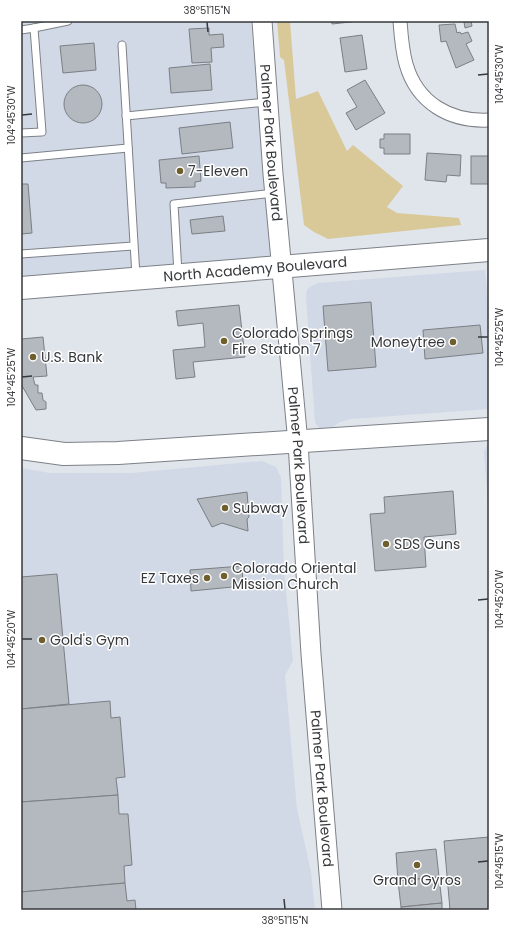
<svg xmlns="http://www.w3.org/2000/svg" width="510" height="931" viewBox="0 0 510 931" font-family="Poppins,sans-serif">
  <rect width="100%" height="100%" fill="#e0e4eb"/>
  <g fill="#d1d9e6">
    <path d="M21,21H251L271,258L21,278Z"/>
    <path d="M485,270L489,310V409L351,419L340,422L331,428H319L315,422L306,297L307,290L311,286L318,283Z"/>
    <path d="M487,445H489V519L484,452Z"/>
    <path d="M262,461L276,467L281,478L284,572L293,661L285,675L297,809L311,872L315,910H21V468L50,473H131Z"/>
  </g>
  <path fill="#d9c999" d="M277,21H290L296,99L318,91L347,151L353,145L403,186L387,207L397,213L459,218L461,225L328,239L314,232L304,225L284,60L280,57Z"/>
  <g fill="#b4b8bf" stroke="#7b7f85">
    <path d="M331,21H359L332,24Z"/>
    <path d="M471,21L472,26L465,28L464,22Z"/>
    <path d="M455,24L457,33L460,32L461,34L468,32L472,41L466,44L474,60L456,68L446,41L441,42L439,25Z"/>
    <path d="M209,28V35L223,34L224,47L211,48L212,62L192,63L189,29Z"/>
    <path d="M362,35L367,69L345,72L340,38Z"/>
    <path d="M94,43L96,70L63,73L60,46Z"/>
    <path d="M210,64L212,90L171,93L169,68Z"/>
    <path d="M365,80L385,113L356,130L346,113L357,107L347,90Z"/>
    <circle cx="83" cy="104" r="19"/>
    <path d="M230,122L233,148L182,154L179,128Z"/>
    <path d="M384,134H410V154H384V148H380V139H384Z"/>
    <path d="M427,153L461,155L460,176L447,175L446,182L425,180Z"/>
    <path d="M199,156L201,181L195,182V187L166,188V183H161L159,160Z"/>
    <rect x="471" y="156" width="18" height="28"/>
    <path d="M21,184H28L32,233L21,234Z"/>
    <path d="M223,216L225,231L192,234L190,220Z"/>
    <path d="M371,302L376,367L328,371L323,306Z"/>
    <path d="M239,305L245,357L193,362L195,377L176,379L173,350L205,347L203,323L178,326L176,311Z"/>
    <path d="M480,325L483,353L425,359L423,330Z"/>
    <path d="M43,337L47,376L33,377L35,385H38V393H42L43,400L46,402V409L36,410L21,384V339Z"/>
    <path d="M453,491L456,534L424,537L426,567L375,571L370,514L385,513L384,497Z"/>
    <path d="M247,492L249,517L247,519L248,531L222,523L212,527L197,499Z"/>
    <path d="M242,566L243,586L191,591L190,570Z"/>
    <path d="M57,574L69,704L21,709V577Z"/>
    <path d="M110,701L111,718L120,717L125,777L116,778L118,795L21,802V709Z"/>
    <path d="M118,795L119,814H128L132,865L124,866L125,883L21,892V802Z"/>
    <path d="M489,837V910H450L444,841Z"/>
    <path d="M436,849L439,877L398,881L396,853Z"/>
    <path d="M439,877L442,903L401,907L398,881Z"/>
    <path d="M125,883L127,901L135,900L136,910H21V892Z"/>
    <path d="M442,903V910H401V907Z"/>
  </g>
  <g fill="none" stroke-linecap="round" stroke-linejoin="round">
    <defs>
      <g id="lane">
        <path d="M34,28L68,21"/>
        <path d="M21,30L34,28L42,132L21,133"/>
        <path d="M122,45L136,276"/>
        <path d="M126,116L267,102"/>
        <path d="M21,158L128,148"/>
        <path d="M21,254L133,246"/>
        <path d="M178,273L174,204L274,193"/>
      </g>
      <path id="street" d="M400,21C401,35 402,50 406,64C417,103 450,122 489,120"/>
      <g id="secondary">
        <path id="s1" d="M262,21L273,174L298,443L311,654L332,910"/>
      </g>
      <g id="highway">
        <path id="s2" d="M21,288L489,250"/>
        <path d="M21,448L64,454L118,453L489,429"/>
      </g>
    </defs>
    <use href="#lane" stroke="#7d8187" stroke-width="9"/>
    <use href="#street" stroke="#7d8187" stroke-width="15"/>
    <use href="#secondary" stroke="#7d8187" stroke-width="21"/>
    <use href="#highway" stroke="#7d8187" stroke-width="24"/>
    <use href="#lane" stroke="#fff" stroke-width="7"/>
    <use href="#street" stroke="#fff" stroke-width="13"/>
    <use href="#secondary" stroke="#fff" stroke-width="19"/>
    <use href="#highway" stroke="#fff" stroke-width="22"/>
  </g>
  <path fill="none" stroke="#36383b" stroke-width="1.5" d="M207,22L208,32M478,75L488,74M22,115L32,114M478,337H488M22,377L32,376M478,600L488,599M22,639H32M478,862L488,861M284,899L285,909"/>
  <g fill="#6f5f2d" stroke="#fff" stroke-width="1.5">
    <circle cx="180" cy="171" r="4"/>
    <circle cx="224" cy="341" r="4"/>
    <circle cx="453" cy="342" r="4"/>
    <circle cx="33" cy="357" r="4"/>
    <circle cx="225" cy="508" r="4"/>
    <circle cx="386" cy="544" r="4"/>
    <circle cx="224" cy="576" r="4"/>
    <circle cx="207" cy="578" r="4"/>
    <circle cx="42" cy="640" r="4"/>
    <circle cx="417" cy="865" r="4"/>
  </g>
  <g text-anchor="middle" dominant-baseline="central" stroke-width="3" stroke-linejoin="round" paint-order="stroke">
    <g font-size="14" fill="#36383b" stroke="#fff">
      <text stroke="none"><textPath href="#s1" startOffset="122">Palmer Park Boulevard</textPath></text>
      <text stroke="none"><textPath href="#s2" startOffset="235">North Academy Boulevard</textPath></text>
      <text stroke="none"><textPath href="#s1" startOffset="446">Palmer Park Boulevard</textPath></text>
      <text stroke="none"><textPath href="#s1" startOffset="770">Palmer Park Boulevard</textPath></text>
    </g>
    <g font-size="14" fill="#36383b" stroke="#fff" text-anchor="start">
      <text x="188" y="171">7-Eleven</text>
      <text x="232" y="333">Colorado Springs<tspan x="232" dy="16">Fire Station 7</tspan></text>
      <text x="445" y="342" text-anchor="end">Moneytree</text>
      <text x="41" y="357">U.S. Bank</text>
      <text x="233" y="508">Subway</text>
      <text x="394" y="544">SDS Guns</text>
      <text x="232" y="568">Colorado Oriental<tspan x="232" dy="16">Mission Church</tspan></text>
      <text x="199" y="578" text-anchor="end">EZ Taxes</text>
      <text x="50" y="640">Gold's Gym</text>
      <text x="417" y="880" text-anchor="middle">Grand Gyros</text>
    </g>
  </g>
  <rect width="510" height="931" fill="none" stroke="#ffffff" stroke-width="44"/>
  <rect x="22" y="22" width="466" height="887" fill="none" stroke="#36383b" stroke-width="1.5"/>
  <g font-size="10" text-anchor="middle" fill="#36383b">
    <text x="207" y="14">38°51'15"N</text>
    <text transform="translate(499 74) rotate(-90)" y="4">104°45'30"W</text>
    <text transform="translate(11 115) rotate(-90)" y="4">104°45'30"W</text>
    <text transform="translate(499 337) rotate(-90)" y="4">104°45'25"W</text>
    <text transform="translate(11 377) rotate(-90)" y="4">104°45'25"W</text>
    <text transform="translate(499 599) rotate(-90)" y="4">104°45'20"W</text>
    <text transform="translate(11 639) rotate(-90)" y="4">104°45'20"W</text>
    <text transform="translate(499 861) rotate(-90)" y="4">104°45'15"W</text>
    <text x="285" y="924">38°51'15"N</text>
  </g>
</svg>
